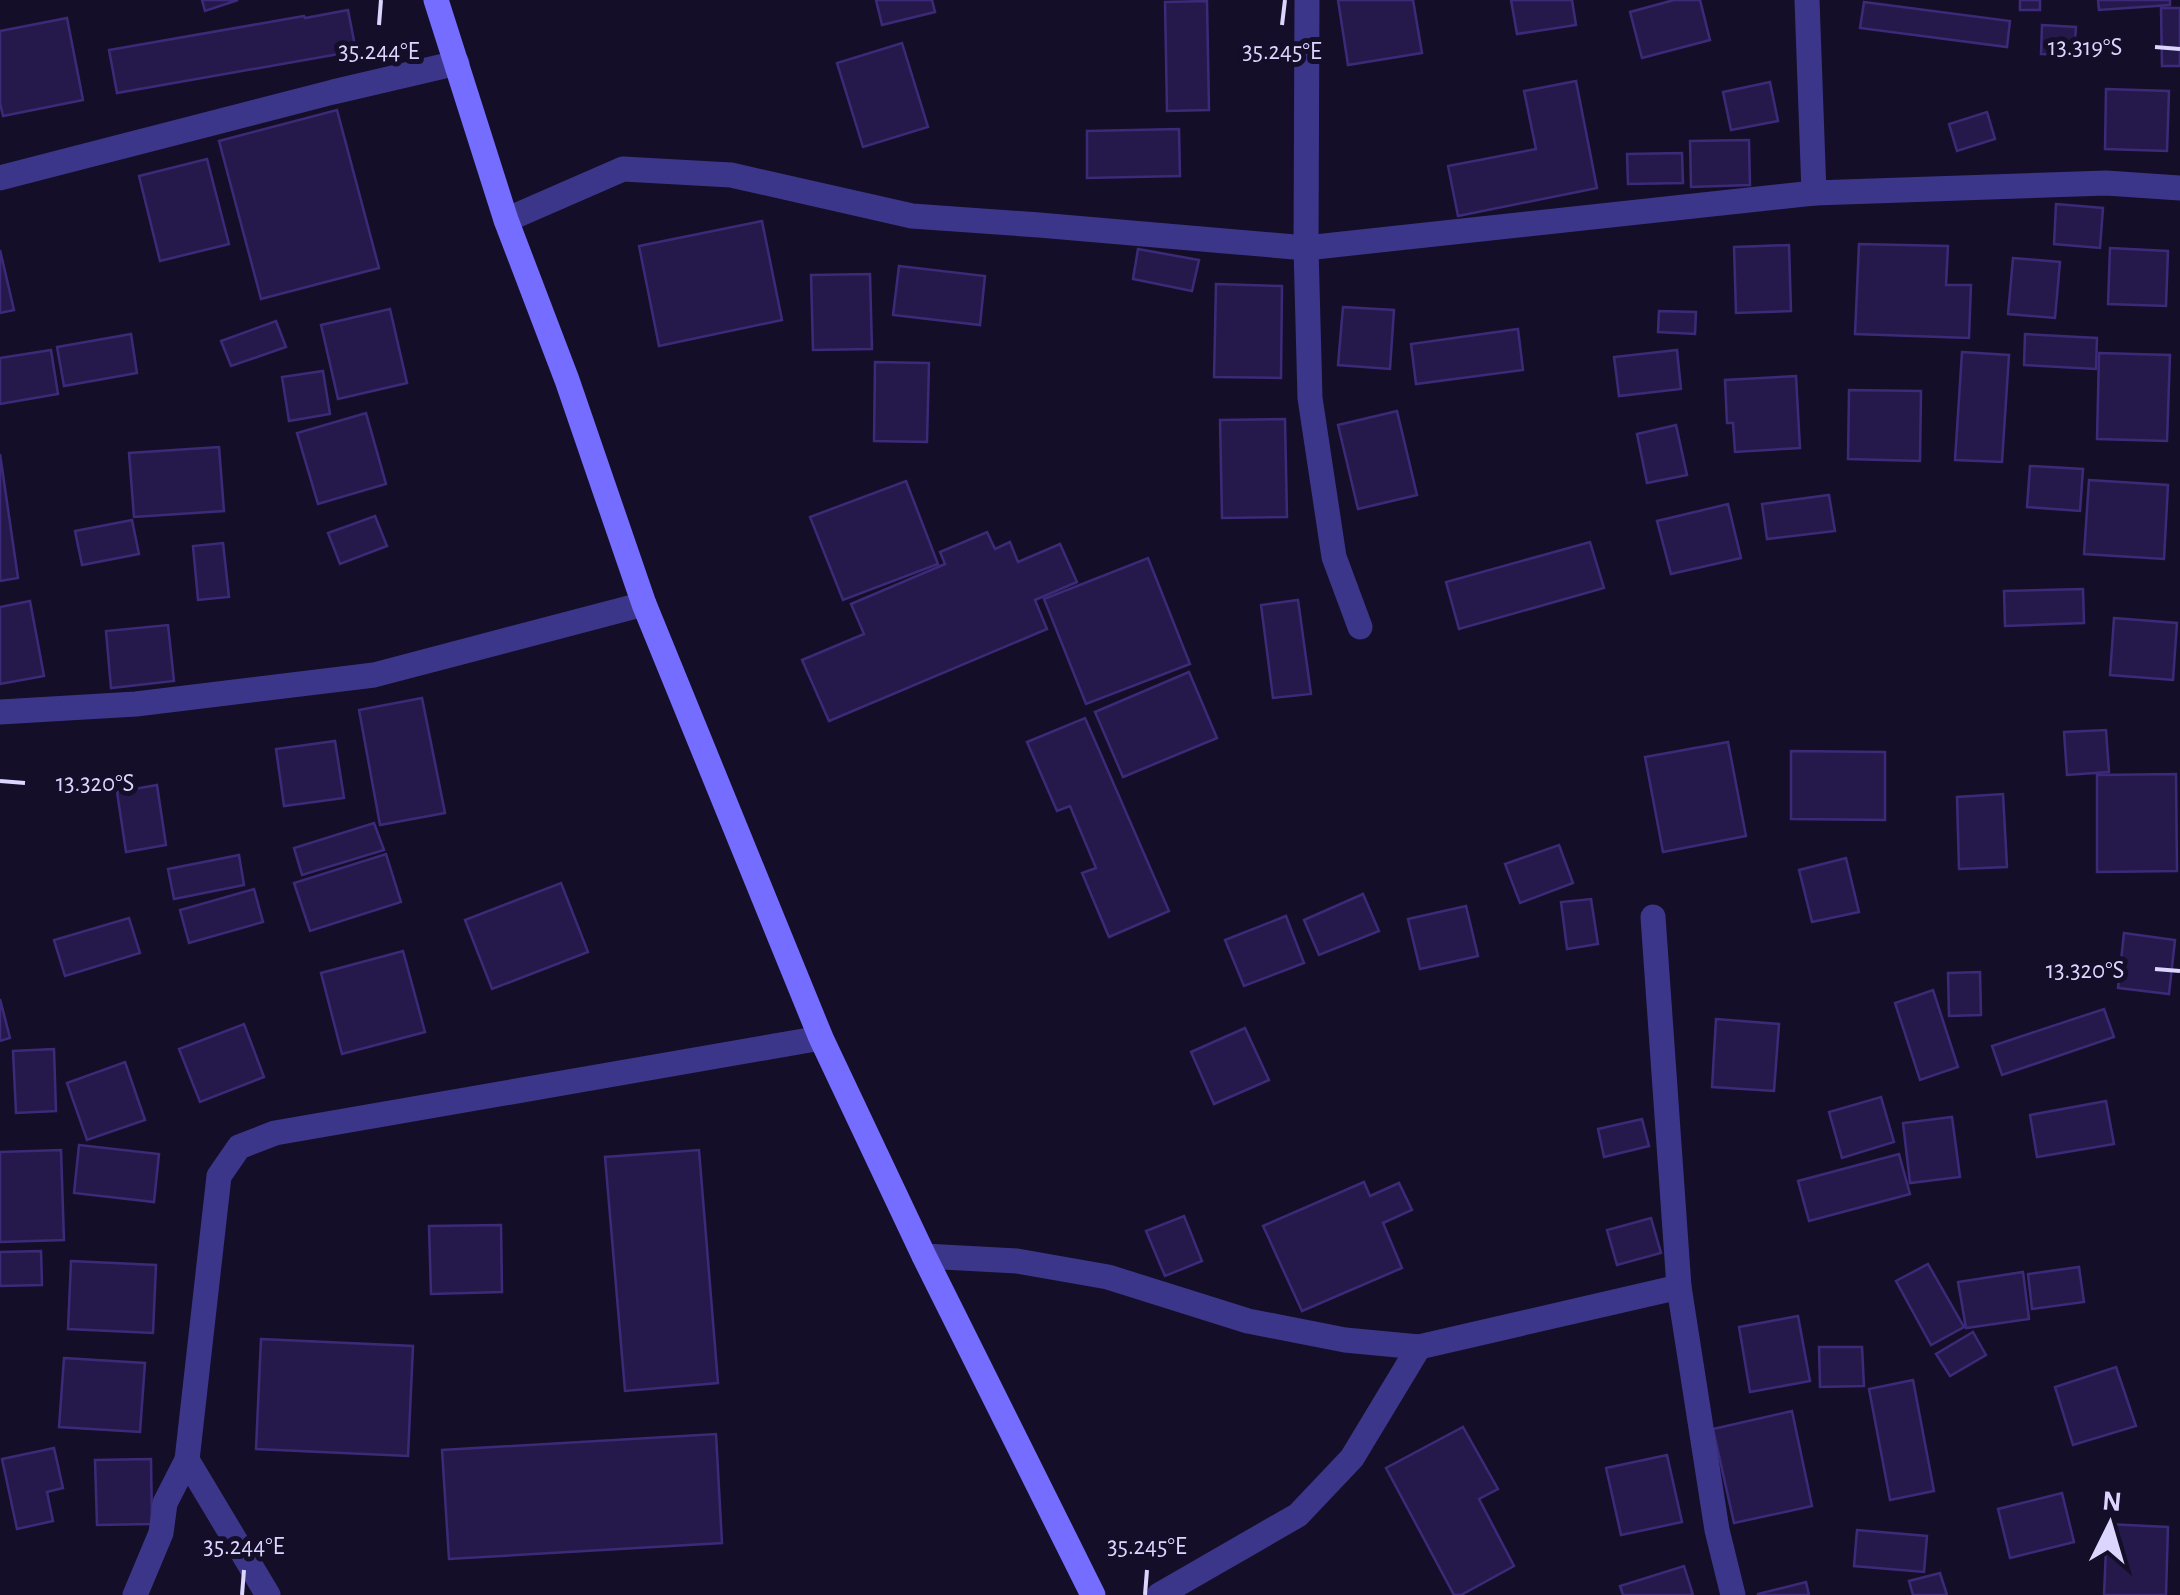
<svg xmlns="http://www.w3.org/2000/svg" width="2180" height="1595" viewBox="0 0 2180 1595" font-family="'Alegreya Sans',sans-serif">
  <rect width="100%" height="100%" fill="#140e29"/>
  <g fill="#25194b" stroke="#3c2a78" stroke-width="2.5">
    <path d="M202,0H238L205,11Z"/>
    <path d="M876,0H932L935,12L882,25Z"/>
    <path d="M1338,0H1413L1422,53L1348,65Z"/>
    <path d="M1511,0H1572L1576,25L1517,34Z"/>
    <path d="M1674,0H1700L1710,40L1642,58L1630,12Z"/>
    <rect x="2020" y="0" width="20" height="10"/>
    <path d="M2098,0H2170V5L2099,10Z"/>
    <path d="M1207,1L1209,110L1167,111L1165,2Z"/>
    <path d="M1864,2L2010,21L2007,47L1860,28Z"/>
    <path d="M2161,8H2180V66H2162Z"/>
    <path d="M348,10L356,51L117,93L109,50L304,16L305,18Z"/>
    <path d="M67,18L83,100L3,116L0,103V31Z"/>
    <path d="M2042,25L2076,27L2074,55L2041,54Z"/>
    <path d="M902,43L928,127L863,147L837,63Z"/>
    <path d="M1576,81L1597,188L1458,216L1448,166L1536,149L1524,91Z"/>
    <path d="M1770,82L1778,121L1731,130L1723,92Z"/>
    <path d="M2106,89L2169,91L2167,151L2105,149Z"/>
    <path d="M337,110L379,268L261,299L219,141Z"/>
    <path d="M1987,112L1995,139L1957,151L1949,124Z"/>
    <path d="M1179,129L1180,176L1087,178V131Z"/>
    <path d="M1749,140L1750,185L1691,187L1690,141Z"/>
    <path d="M1682,153L1683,183L1628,184L1627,154Z"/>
    <path d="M207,159L229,244L160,261L139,176Z"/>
    <path d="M2056,204L2103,208L2100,248L2054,244Z"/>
    <path d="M762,221L782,320L659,346L639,246Z"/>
    <path d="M1859,244L1948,246L1946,285H1971L1969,338L1855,334Z"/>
    <path d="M1789,245L1791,311L1736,313L1734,247Z"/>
    <path d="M2110,248L2168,251L2166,306L2108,304Z"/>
    <path d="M1138,249L1199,260L1192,291L1133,279Z"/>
    <path d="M0,250L14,310L0,313Z"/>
    <path d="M2013,258L2060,262L2055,318L2008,314Z"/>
    <path d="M899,266L985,276L980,325L893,315Z"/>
    <path d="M870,274L872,349L813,350L811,275Z"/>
    <path d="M1216,284L1282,286L1281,378L1214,377Z"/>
    <path d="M1343,307L1394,310L1390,369L1338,365Z"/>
    <path d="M390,309L407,383L338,399L321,325Z"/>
    <path d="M1659,311L1696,312L1695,334L1658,332Z"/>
    <path d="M276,321L286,347L231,366L221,341Z"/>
    <path d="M1518,329L1523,370L1416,384L1411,344Z"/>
    <path d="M131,334L137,373L64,386L57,347Z"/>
    <path d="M2025,334L2097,338L2096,369L2024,365Z"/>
    <path d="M51,350L58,394L0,404V358Z"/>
    <path d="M1677,350L1681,389L1619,396L1614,357Z"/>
    <path d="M1962,352L2009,355L2002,462L1955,460Z"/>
    <path d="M2099,353L2170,355L2167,441L2097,439Z"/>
    <path d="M875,362L929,363L927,442L874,441Z"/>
    <path d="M323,371L330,414L289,421L282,377Z"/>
    <path d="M1796,376L1800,448L1735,452L1733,423H1727L1725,380Z"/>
    <path d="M1849,390L1921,391L1920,461L1848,459Z"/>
    <path d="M1397,411L1417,495L1358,509L1338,425Z"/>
    <path d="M366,413L386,484L318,504L297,433Z"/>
    <path d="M1285,419L1287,517L1222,518L1220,420Z"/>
    <path d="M1676,425L1687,475L1647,483L1637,434Z"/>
    <path d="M219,447L224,511L134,517L129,453Z"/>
    <path d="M0,454L18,578L0,581Z"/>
    <path d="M2030,466L2083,469L2080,511L2027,507Z"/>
    <path d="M2089,480L2168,485L2164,559L2084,554Z"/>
    <path d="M906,481L938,564L843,600L810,517Z"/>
    <path d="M1829,495L1835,531L1767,539L1762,504Z"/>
    <path d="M1728,504L1741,558L1671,574L1657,521Z"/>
    <path d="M375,516L387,546L340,564L328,533Z"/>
    <path d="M132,520L139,554L82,565L75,531Z"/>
    <path d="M987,532L995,549L1010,542L1018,562L1060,544L1077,582L1035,600L1047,629L829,721L802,660L864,634L851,604L945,564L940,552Z"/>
    <path d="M1590,542L1604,588L1459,629L1446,582Z"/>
    <path d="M223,543L229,597L198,600L193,546Z"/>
    <path d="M1148,558L1190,664L1086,704L1044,599Z"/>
    <path d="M2083,589L2084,623L2005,626L2004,591Z"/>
    <path d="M1298,600L1311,694L1273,698L1261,605Z"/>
    <path d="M30,601L44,676L0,684V607Z"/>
    <path d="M2114,618L2177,623L2173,680L2110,675Z"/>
    <path d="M168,625L174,681L111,688L106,631Z"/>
    <path d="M1189,672L1217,738L1123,777L1095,712Z"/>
    <path d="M422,698L445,813L380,825L359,710Z"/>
    <path d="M1085,718L1169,911L1109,937L1082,873L1096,868L1070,806L1057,811L1027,742Z"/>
    <path d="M2106,730L2109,772L2067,775L2064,732Z"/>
    <path d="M335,741L344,798L284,806L276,749Z"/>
    <path d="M1728,742L1746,836L1663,852L1645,757Z"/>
    <path d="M1791,751L1885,752V820L1791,819Z"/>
    <path d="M2176,774L2177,871L2097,872V775Z"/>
    <path d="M157,785L166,845L126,852L117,792Z"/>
    <path d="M2003,794L2007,867L1959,869L1957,797Z"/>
    <path d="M374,823L384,850L302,875L294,848Z"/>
    <path d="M1559,845L1573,883L1520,903L1505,864Z"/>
    <path d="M386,854L401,902L310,931L294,883Z"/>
    <path d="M239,855L244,885L174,899L168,869Z"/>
    <path d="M1846,858L1859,912L1812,922L1799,870Z"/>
    <path d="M561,883L588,952L492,989L465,920Z"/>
    <path d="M254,889L263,922L189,943L180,910Z"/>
    <path d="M1363,894L1379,931L1319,955L1304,920Z"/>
    <path d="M1591,899L1598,944L1567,949L1561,902Z"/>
    <path d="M1466,906L1478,956L1420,969L1408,919Z"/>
    <path d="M1286,916L1304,963L1244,986L1225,940Z"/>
    <path d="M129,918L140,953L65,976L54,940Z"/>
    <path d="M2124,933L2175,940L2169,994L2118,988Z"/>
    <path d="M403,951L425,1032L342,1054L321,973Z"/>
    <path d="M1980,972L1981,1015L1949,1016L1948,973Z"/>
    <path d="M1933,990L1958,1067L1920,1080L1895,1003Z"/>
    <path d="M0,999L10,1038L0,1041Z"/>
    <path d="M2104,1009L2114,1037L2002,1075L1992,1046Z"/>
    <path d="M1716,1019L1779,1024L1774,1091L1712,1087Z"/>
    <path d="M244,1024L264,1077L200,1102L179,1049Z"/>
    <path d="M1245,1028L1269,1080L1214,1104L1191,1052Z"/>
    <path d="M54,1049L56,1111L16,1113L13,1051Z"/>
    <path d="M125,1062L145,1120L87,1140L67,1083Z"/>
    <path d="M1881,1097L1894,1142L1842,1158L1829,1112Z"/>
    <path d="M2106,1101L2114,1144L2037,1157L2030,1115Z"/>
    <path d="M1952,1117L1960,1177L1910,1183L1903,1123Z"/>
    <path d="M1642,1119L1649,1146L1604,1157L1598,1129Z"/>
    <path d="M79,1145L159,1154L154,1202L74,1193Z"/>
    <path d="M61,1150L64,1240L0,1242V1152Z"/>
    <path d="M699,1150L718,1383L625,1391L605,1157Z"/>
    <path d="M1899,1154L1910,1194L1809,1221L1798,1181Z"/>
    <path d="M1364,1182L1370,1196L1399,1183L1412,1210L1383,1223L1402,1268L1302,1311L1263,1226Z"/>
    <path d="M1184,1216L1202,1261L1165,1276L1146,1231Z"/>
    <path d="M1651,1218L1661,1253L1617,1265L1607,1230Z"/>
    <path d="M501,1225L502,1292L431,1294L429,1226Z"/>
    <path d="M41,1251L42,1285L0,1286V1252Z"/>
    <path d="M71,1261L156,1265L153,1333L68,1329Z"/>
    <path d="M1928,1264L1964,1327L1931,1345L1896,1281Z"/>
    <path d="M2079,1267L2084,1302L2032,1309L2028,1274Z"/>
    <path d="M2023,1272L2029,1319L1966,1328L1958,1282Z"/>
    <path d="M1798,1316L1810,1381L1750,1392L1739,1327Z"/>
    <path d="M1973,1332L1986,1355L1950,1376L1936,1354Z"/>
    <path d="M261,1339L413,1346L408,1456L256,1449Z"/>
    <path d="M1819,1347H1862L1864,1386L1820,1387Z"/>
    <path d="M64,1358L145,1363L140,1432L59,1427Z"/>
    <path d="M2116,1367L2136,1426L2073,1445L2055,1387Z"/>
    <path d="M1913,1380L1934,1491L1890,1500L1869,1389Z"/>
    <path d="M1792,1411L1812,1506L1734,1523L1713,1429Z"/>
    <path d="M1463,1427L1498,1489L1479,1499L1514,1566L1461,1595H1454L1386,1468Z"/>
    <path d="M716,1434L722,1543L449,1559L442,1450Z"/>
    <path d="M54,1448L63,1488L47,1492L53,1521L17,1529L2,1459Z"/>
    <path d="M1667,1455L1682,1522L1621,1535L1606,1468Z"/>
    <path d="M151,1459L152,1524L97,1525L95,1460Z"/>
    <path d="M2062,1493L2074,1542L2010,1558L1998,1509Z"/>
    <path d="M2107,1524L2168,1527L2166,1595H2104Z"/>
    <path d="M1857,1530L1927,1536L1924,1572L1854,1566Z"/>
    <path d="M1684,1566L1693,1595H1623L1620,1586Z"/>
    <path d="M1940,1573L1947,1595H1913L1909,1581Z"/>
    <path d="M1806,1582L1809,1595H1758V1594Z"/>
  </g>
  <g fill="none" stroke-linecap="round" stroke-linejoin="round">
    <g stroke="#3c368a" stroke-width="25">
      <path d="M1307,0L1306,248L1310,398L1334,557L1360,627"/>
      <path d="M1807,0L1814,193"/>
      <path d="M0,178L333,92L457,63"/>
      <path d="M506,220L623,169L731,175L912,216L1039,225L1306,248L1814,193L2106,183L2180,188"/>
      <path d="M0,712L136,704L374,675L644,604"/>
      <path d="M1653,917L1679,1287L1717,1530L1733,1595"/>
      <path d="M924,1256L1017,1261L1108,1277L1248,1321L1345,1340L1419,1347L1679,1287"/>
      <path d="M135,1595L161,1533L165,1503L187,1460"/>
      <path d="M268,1595L187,1460L219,1176L239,1147L275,1133L821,1038"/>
      <path d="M1159,1595L1298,1515L1352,1458L1419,1347"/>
    </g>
    <path stroke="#756dff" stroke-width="25" d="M436,0L506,220L567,380L644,604L821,1038L924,1256L1093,1595"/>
  </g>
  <path fill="none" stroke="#dcd6ff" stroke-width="4" d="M379,25L381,0M1282,25L1285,0M2155,47L2180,49M0,781L25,783M2155,969L2180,971M242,1595L244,1570M1145,1595L1147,1570"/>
  <g font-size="25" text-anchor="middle" fill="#dcd6ff" stroke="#140e29" stroke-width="10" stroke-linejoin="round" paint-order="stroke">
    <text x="2085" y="55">13.319°S</text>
    <text x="379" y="59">35.244°E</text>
    <text x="1282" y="59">35.245°E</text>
    <text x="95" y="791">13.320°S</text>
    <text x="2085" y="978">13.320°S</text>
    <text x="244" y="1554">35.244°E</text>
    <text x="1147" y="1554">35.245°E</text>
  </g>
  <g transform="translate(2110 1525) rotate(5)" stroke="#140e29" stroke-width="8" paint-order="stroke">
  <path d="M0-8L18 38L0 25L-18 38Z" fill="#dcd6ff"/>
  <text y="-15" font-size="28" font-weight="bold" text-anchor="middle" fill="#dcd6ff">N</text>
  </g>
</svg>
